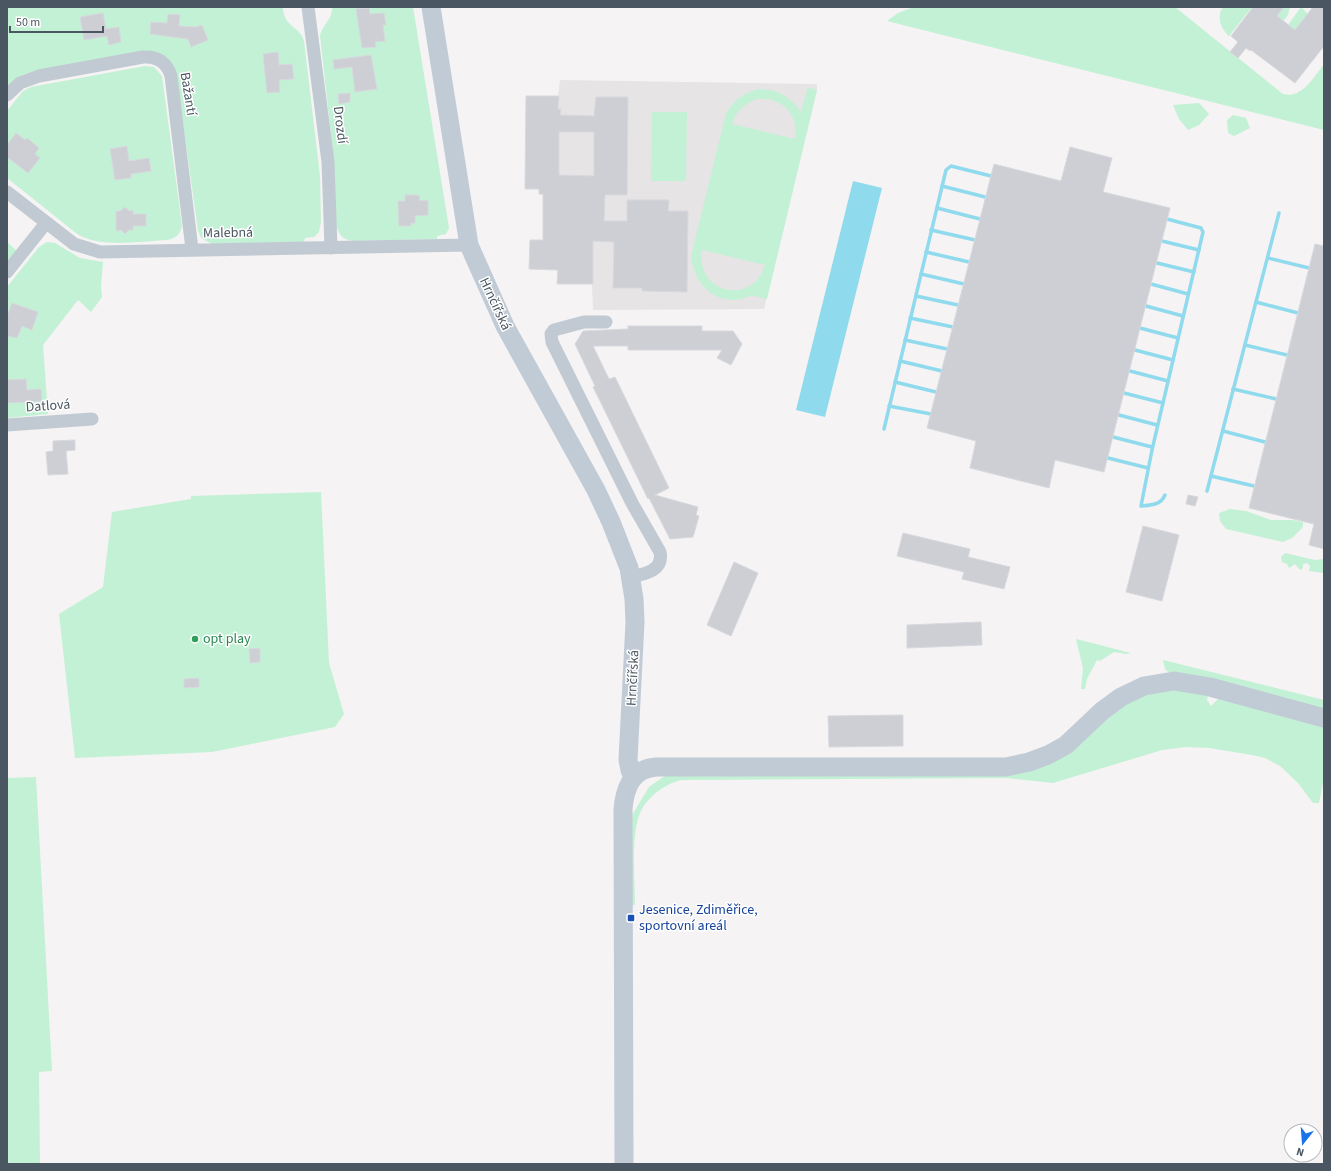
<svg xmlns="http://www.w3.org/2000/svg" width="1331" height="1171" viewBox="0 0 1331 1171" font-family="'Source Sans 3',sans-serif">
  <rect width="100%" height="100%" fill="#f5f3f3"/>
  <path fill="#e6e4e5" d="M560,80L817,84V90L764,309L593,310L592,284H557V270L529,269L530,240H559L547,195L539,194L538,189L558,96Z"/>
  <g fill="#c3f1d5" fill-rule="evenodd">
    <path d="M7,7H283C283,27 300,26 304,41L320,176L321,222L319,232L314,237L305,238L304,242L212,244L201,238L198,230L176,74L163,56L33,72L22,75L7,87Z"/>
    <path d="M332,7H413L449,228L446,234L437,236V239L354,241C343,240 339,235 336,225L333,153L320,36C322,25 333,19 332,7Z"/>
    <path d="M914,7H1175L1283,94C1302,99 1314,77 1324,64V130L887,21L898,13Z"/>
    <path d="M1223,7H1252L1229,36C1221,29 1216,17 1223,7Z"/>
    <path d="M1284,7H1290L1288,15L1265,45L1252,49Z"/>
    <path d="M1301,7L1308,14L1296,31L1288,25Z"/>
    <path d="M145,66L154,67L162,76L182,226C180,235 176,238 167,240C141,241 98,249 76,233L7,178V111L23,91L31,87Z"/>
    <path d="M808,87L817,90L767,299C763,298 756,296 752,296C745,297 740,300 733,300C708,299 694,280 691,257L726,113C746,81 780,82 801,112ZM757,99C782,97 799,114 795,139L732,124C736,111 744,104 757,99ZM702,250L765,265C752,307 695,293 702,250Z"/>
    <path d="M1199,103L1209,114L1199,125L1188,130L1179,119L1173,105Z"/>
    <path d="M652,112H687L686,181H651Z"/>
    <path d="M1233,115L1246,118L1250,128L1234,136L1228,133L1227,120Z"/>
    <path d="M7,242L17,251L7,264Z"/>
    <path d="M47,242L55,243L80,258L103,262L101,286L102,297L91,312L78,300L43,345L48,414L7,418V287L39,247Z"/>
    <path d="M321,492L329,663L344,714L335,727L212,752L75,758L59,614L103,587L112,512L191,499V496Z"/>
    <path d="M1230,509L1246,511L1271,520H1293L1303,522V527L1292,538L1283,542L1226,529L1220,521L1219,513Z"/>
    <path d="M1285,553L1315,560L1324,559V573L1309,571L1310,566L1307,563L1303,564V568L1300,570L1295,564L1289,568L1287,564L1282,562L1281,557Z"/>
    <path d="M1076,639L1131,653L1126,654L1114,652L1100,661L1097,660L1087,679L1085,689H1081L1083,668Z"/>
    <path d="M1163,660L1324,700V713L1170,674L1165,669Z"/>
    <path d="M1174,689L1208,696L1207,700L1211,706L1218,699L1324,725V777L1319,803H1313L1298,783L1280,766L1265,758L1252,755L1209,748L1186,747L1162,750L1053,783L1007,778L682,780C665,783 644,799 639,816C631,838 635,881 635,905H628L629,820L649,787L666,775L1005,772L1107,716L1133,697Z"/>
    <path d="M36,777L52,1071L39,1072L40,1164H7V778Z"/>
  </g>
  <path fill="#90daee" d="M853,181L882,188L825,417L796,410Z"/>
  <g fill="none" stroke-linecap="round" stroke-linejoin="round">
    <g stroke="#90daee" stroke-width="3.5">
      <path d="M942,186L985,197"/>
      <path d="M937,208L980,219"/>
      <path d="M931,230L975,240"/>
      <path d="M1162,241L1199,250"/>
      <path d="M926,252L969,262"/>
      <path d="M1268,258L1309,268"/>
      <path d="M1157,263L1194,272"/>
      <path d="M921,274L964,284"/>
      <path d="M1151,284L1188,294"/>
      <path d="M916,296L958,305"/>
      <path d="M1256,302L1298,313"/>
      <path d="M1146,306L1183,316"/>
      <path d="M910,318L953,327"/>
      <path d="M1140,328L1178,338"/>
      <path d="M905,340L947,349"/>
      <path d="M1245,345L1287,355"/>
      <path d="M1135,350L1173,360"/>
      <path d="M900,361L942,371"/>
      <path d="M1130,371L1168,381"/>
      <path d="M895,382L936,392"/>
      <path d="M1233,389L1276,399"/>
      <path d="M1124,393L1163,403"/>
      <path d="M889,406L931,414"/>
      <path d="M1119,415L1157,425"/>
      <path d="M884,429L946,170L951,166L991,176"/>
      <path d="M1223,431L1265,442"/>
      <path d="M1113,437L1152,447"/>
      <path d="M1108,458L1148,468"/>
      <path d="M1211,476L1254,486"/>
      <path d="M1207,491L1279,213"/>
      <path d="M1165,495C1161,505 1151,505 1141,506L1152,450L1203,232L1201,228L1167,219"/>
    </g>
  </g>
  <g fill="#cdcfd5" stroke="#d7d9de" fill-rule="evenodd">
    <path d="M1253,7H1284L1277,16L1295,30L1313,7H1324V46L1295,83L1251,50L1250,51L1246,48L1238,58L1230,52L1238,42L1231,36Z"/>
    <path d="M369,8L370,14L384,13L386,25H383L385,41L375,42L376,47L362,48L356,9Z"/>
    <path d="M103,13L106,29L119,27L121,42L109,45L107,36L84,40L80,17Z"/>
    <path d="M168,14L180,15L179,26L196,27L202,25L208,40L191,47L188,39L150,34L151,22L167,23Z"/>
    <path d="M278,52L279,65L292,64L294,79L279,80L280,92L267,93L263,54Z"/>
    <path d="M371,55L377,89L355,92L352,67L334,69L333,60Z"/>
    <path d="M350,93V102L339,104L338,94Z"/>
    <path d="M526,96H559L558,109H561L560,115L594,116L596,97H628L627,195H605L604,221H627V200H669L668,211H688L687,292L642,291V288H613L614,242L593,241V284H557L558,270L529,269L530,240H543V194H539V189H525ZM559,132H594V176L559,175Z"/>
    <path d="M16,133L25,140L27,138L39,148L35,154L40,158L28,173L7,157V145Z"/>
    <path d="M127,146L129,161L149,158L151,171L131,174V178L115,180L110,149Z"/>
    <path d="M1070,147L1112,158L1103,192L1170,208L1104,472L1055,460L1049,488L970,468L976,441L927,428L994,164L1061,181Z"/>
    <path d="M405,195H419L420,201L428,200V215L415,216V223H411V226H399L398,201H405Z"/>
    <path d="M125,207L129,211L133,210V214H146V226H133V230H129L125,234L121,230L116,231V211H120Z"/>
    <path d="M1315,244L1324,246V549L1309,545L1314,524L1249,508Z"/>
    <path d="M12,303L38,312L32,330L22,326L17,338L7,336V316Z"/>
    <path d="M628,326H702V331H733L742,344L731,365L717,358L722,350H628V346H593L609,379L615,377L669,488L655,495L698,507L696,515L699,516L693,537L670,539L649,498L648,499L601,403L593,387L595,386L575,344L583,331L628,329Z"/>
    <path d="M26,379L27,390L41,389L42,401L7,403V380Z"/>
    <path d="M75,440V450L66,451L68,474L48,475L46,452L53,451V441Z"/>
    <path d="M1188,495L1198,497L1195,506L1186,504Z"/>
    <path d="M1143,526L1179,535L1162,601L1126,592Z"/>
    <path d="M903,533L970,549L968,557L1010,567L1004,589L962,579L964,572L897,556Z"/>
    <path d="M734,562L758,573L731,636L707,625Z"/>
    <path d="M981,622L982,645L907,648V625Z"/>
    <path d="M260,648V662L250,663L249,649Z"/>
    <path d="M199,678V687L184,688V679Z"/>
    <path d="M903,715V746L829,747L828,716Z"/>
  </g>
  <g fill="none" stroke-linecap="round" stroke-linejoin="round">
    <g stroke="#c1cad2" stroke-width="13">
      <path d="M308,7L328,162L331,248"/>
      <path d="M7,95L20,83L39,76L143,57C157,56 167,62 171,76L192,249"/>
      <path d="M7,192L74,244L100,252L469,245"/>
      <path d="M7,272L46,223"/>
      <path d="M606,322H584L554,330L551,334L552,342L632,503L660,552C664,571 644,574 631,577"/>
      <path d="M7,425L92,419"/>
    </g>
    <g stroke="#c1cbd6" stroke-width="19">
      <path d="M431,7L469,245L505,326L596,490L611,522L629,568L634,599L635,622L628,760L630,770L633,777"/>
      <path d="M624,1164L623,809C625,787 632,769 656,767H1006L1029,762L1048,755L1066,745L1102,711L1121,697L1144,686L1174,681L1210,687L1324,718"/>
    </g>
  </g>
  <circle fill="#2e9e5b" stroke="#fff" stroke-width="1.5" cx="195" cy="639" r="4"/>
  <rect fill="#1a4fb4" stroke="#fff" stroke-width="1.5" x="627" y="914" width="8" height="8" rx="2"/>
  <g text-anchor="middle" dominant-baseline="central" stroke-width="3" stroke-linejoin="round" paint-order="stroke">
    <g font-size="14" fill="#4a5661" stroke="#fff">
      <text transform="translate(188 94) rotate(81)">Bažantí</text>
      <text transform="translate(340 125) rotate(83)">Drozdí</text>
      <text transform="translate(228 233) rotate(-1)">Malebná</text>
      <text transform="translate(495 304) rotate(65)">Hrnčířská</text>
      <text transform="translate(48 406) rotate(-4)">Datlová</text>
      <text transform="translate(633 678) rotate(-87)">Hrnčířská</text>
    </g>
    <g font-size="14" fill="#27864d" stroke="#fff" text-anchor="start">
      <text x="203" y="639">opt play</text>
    </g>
    <g font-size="14" fill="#164399" stroke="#fff" text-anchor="start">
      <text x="639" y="910">Jesenice, Zdiměřice,<tspan x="639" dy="16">sportovní areál</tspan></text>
    </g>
  </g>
  <rect width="1331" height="1171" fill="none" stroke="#4a5661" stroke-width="16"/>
  <g transform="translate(1303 1143) rotate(197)"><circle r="19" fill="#ffffff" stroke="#b7bbc0"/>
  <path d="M0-3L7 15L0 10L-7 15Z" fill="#1a73e8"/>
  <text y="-6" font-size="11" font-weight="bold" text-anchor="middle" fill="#4a5661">N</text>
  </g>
  <path d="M10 26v6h93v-6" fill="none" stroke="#4a5661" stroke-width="2"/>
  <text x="16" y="26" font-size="12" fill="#4a5661" stroke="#ffffff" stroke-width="3" paint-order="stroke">50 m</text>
</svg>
